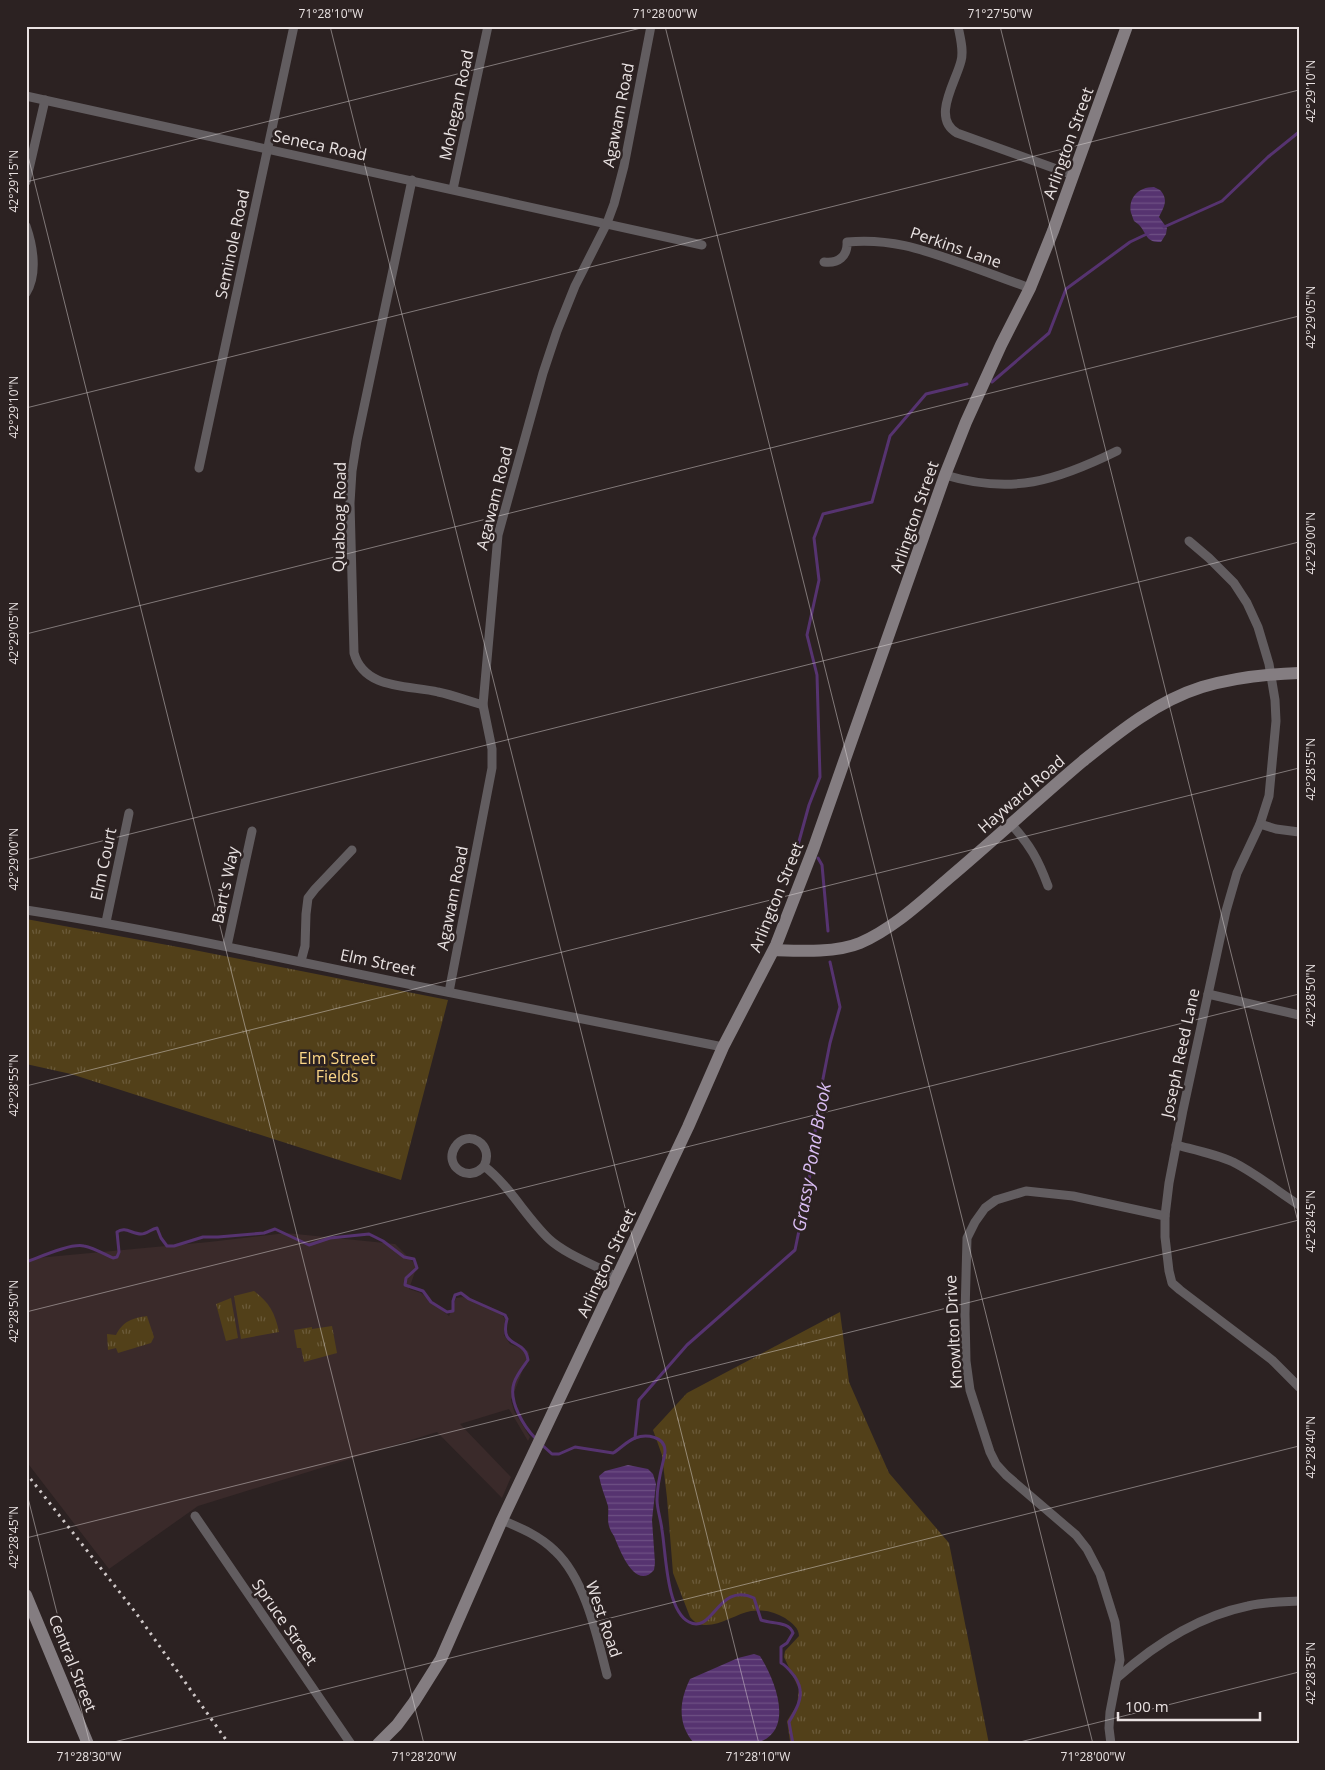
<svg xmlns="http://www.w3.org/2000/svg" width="1325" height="1770" viewBox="0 0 1325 1770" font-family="'Open Sans',sans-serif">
  <defs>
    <pattern id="park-tufts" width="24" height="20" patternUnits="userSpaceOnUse" patternTransform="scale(1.25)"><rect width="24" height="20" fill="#524019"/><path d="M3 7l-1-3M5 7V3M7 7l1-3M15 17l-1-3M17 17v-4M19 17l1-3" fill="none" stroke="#6b5b3a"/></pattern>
    <pattern id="water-rules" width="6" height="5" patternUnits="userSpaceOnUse" patternTransform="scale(1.25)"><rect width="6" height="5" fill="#563370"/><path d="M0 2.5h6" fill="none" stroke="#6e5084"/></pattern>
  </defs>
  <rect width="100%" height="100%" fill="#2c2222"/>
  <path fill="#3a2a2a" d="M286,1233L395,1244L415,1264L416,1269L409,1289L421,1293L449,1316L456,1298L463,1297L500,1312L505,1319L504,1335L510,1344L528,1351L529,1354L511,1400L514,1411L530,1437L528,1441L509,1409L460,1424L511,1477L502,1498L437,1432L198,1506L109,1569L26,1461V1259L209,1242Z"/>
  <g fill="url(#park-tufts)">
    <path d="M26,919L189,949L448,1000L401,1180L71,1074L26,1064Z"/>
    <path d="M254,1291C269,1302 275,1313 279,1332L241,1339L234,1296Z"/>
    <path d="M231,1298L238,1338L226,1341L216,1304Z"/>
    <path d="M840,1312L849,1382L889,1473L949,1543L989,1744H803L802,1742L790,1741L787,1721L797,1705L799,1689L784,1657L785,1651L799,1636C799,1628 792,1623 785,1618C775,1612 764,1609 751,1611C733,1614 705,1637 690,1617L673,1573L667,1498L662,1455L653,1430L687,1393Z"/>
    <path d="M147,1316L154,1337L151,1343L118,1353L116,1348L108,1350L107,1334L116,1335C123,1321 133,1318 147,1316Z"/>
    <path d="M332,1326L337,1353L304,1362L301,1348H297L294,1330L312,1327V1329Z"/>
  </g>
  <g fill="url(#water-rules)">
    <path d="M1154,187L1160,190C1169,200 1164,207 1159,217L1167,228L1166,234L1161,242C1146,242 1148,236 1140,226C1139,224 1136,223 1134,221C1133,219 1132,215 1131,213C1128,198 1138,187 1154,187Z"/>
    <path d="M628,1465L648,1469L653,1474L656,1484L652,1520L655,1563L654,1570C635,1592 619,1548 614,1536C612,1533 610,1530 609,1526C607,1519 609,1513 608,1506C605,1496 601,1487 599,1476L605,1471Z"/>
    <path d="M754,1654L760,1656C775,1680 796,1731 757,1743C746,1747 709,1744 695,1744C677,1725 679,1701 690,1679L738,1658Z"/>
  </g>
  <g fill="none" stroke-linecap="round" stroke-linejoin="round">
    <g stroke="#563370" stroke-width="3">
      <path d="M1164,227L1222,201L1268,157L1299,132"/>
      <path d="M992,382L1049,333L1066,289L1130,242L1149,233"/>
      <path d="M801,848L798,845L809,805L820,777L817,675L807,635L819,580L814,538L823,514L872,502L890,436L926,394L967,384"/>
      <path d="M818,858L822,865L828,931"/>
      <path d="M26,1262C40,1257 71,1243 84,1246C94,1248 104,1254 113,1258L117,1257L119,1252L117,1232C125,1226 132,1234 141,1234C147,1234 151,1229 157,1228L161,1238L167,1246H174L203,1237H218L264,1233L275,1229L309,1245L330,1238L369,1234L383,1241L404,1257L414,1259L417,1268L406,1278L405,1285L423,1291L431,1302L447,1312L453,1311V1301L455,1295L461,1293L469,1299L505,1315L507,1319C499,1350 525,1337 528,1360C523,1367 517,1374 514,1383C508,1401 524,1427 536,1439"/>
      <path d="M635,1438L639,1400L687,1345L795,1250L809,1182L819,1099L830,1043L840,1007L830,962"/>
      <path d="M541,1444L552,1454H559L575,1447L613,1453C620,1449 627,1441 635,1438C646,1434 665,1436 665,1451C665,1454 664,1458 663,1462C660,1474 657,1487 657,1500C657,1509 661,1520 662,1530C666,1553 666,1610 689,1622C713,1635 718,1581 754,1598L761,1620C772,1624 789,1621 793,1633L787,1643L781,1647V1663C787,1666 791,1672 795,1677C806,1693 798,1707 789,1722L793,1744"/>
    </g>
    <g stroke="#625d60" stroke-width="9">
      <path d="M958,26C960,37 964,50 961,61C956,82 931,118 957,133L1073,175"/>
      <path d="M26,96L702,245"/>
      <path d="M412,180L357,440L352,471L350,503L354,653C364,690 409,685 438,692C453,695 468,701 483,705"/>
      <path d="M26,182L45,100"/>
      <path d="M453,189L488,26"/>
      <path d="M26,226C33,246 38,274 26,293"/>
      <path d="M824,262C838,264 848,256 847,242C890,238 921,249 961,263C984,271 1007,280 1030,288"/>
      <path d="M199,468L294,26"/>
      <path d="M945,475C1012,495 1056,481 1117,451"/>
      <path d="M1189,541L1209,558L1234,583L1247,603L1258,627L1269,664L1275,700L1276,721L1269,796L1260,824L1237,873L1226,911L1183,1110L1169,1183L1165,1216V1237L1169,1271L1172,1283L1180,1290L1272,1360L1299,1387"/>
      <path d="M1011,824C1030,845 1038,859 1048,886"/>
      <path d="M1260,824L1276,829L1299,832"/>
      <path d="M26,910C161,931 293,961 427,988C525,1008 624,1027 723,1047"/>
      <path d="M106,922L129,813"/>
      <path d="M227,946L252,831"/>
      <path d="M301,961L305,946L306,914L308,898L315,889L352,850"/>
      <path d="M449,992L492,768V749L483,705L498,535L543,373L557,331L575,286L607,223L614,204L624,166L651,26"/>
      <path d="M1208,994L1299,1015"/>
      <path d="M1176,1145C1195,1150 1215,1154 1233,1162C1257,1174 1277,1191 1299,1205"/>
      <path d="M484,1166C469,1184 443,1166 455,1147C467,1128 495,1144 484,1166C510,1186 525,1216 549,1239C565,1254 597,1266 617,1277"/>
      <path d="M195,1516L351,1744"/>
      <path d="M502,1520C521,1528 540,1536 555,1551C585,1579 597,1636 607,1675"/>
      <path d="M1117,1678C1154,1645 1199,1616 1248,1606C1265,1602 1282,1602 1299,1601"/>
      <path d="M1111,1744L1109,1728L1110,1712L1120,1660L1115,1622L1100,1574L1087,1549L1076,1535L1006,1475L996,1464L990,1452L970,1390L966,1361L965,1314L967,1238L975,1222L985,1208L996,1200L1026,1191L1073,1196L1165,1216"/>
    </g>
    <g stroke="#847d81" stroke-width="12">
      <path d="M774,950C800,951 836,953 860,943C894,928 921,902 949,878C994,840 1038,799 1083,761C1119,732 1157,701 1202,687C1233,678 1266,674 1299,673"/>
      <path d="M26,1595L88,1744"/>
      <path d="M378,1744L397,1725L414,1702L441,1659L502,1520L688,1127L723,1047L776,945L814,847L945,475L966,422L1001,345L1030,288L1053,231L1127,26"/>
    </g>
    <path stroke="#d0c9c9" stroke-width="3" stroke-dasharray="2.5 5" stroke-linecap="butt" d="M26,1473L136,1613L229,1744"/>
  </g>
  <path fill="none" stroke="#e9e2e2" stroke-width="1" stroke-opacity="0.45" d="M330,26L759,1744M665,26L1093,1744M1000,26L1299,1226M26,148L424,1744M26,182L649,26M26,408L1299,90M26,634L1299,316M26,860L1299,542M26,1086L1299,768M26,1312L1299,994M26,1490L90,1744M26,1538L1299,1220M106,1744L1299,1446M1012,1744L1299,1672"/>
  <g text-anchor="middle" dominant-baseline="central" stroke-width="5" stroke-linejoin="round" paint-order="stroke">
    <g font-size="16" fill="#e9e2e2" stroke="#2c2222">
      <text transform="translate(456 105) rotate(-78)">Mohegan Road</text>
      <text transform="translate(618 115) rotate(-79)">Agawam Road</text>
      <text transform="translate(1068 143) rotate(-70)">Arlington Street</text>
      <text transform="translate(320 145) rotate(12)">Seneca Road</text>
      <text transform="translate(232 244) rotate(-78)">Seminole Road</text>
      <text transform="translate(956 247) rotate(19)">Perkins Lane</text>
      <text transform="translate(494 498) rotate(-76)">Agawam Road</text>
      <text transform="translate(339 517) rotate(-89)">Quaboag Road</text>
      <text transform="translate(914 517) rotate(-71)">Arlington Street</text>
      <text transform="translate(1021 794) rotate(-41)">Hayward Road</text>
      <text transform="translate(103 864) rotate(-78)">Elm Court</text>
      <text transform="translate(225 885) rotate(-78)">Bart's Way</text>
      <text transform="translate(776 897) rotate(-68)">Arlington Street</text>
      <text transform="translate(452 898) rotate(-79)">Agawam Road</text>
      <text transform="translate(378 962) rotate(12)">Elm Street</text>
      <text transform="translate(1180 1053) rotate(-78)">Joseph Reed Lane</text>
      <text transform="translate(606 1263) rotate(-65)">Arlington Street</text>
      <text transform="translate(953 1332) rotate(-93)">Knowlton Drive</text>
      <text transform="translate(604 1619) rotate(71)">West Road</text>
      <text transform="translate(285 1622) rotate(55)">Spruce Street</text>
      <text transform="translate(73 1663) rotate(68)">Central Street</text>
    </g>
    <g font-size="16" fill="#fdd787" stroke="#2c2222">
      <text x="337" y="1058">Elm Street<tspan x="337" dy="18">Fields</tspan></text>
    </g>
    <g font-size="18" font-style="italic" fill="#dbbef5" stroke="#2c2222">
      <text transform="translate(811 1157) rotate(-80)">Grassy Pond Brook</text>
    </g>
  </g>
  <rect width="1325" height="1770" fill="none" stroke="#2c2222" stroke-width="55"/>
  <path d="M1118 1712v8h142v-8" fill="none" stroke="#e9e2e2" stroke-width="2.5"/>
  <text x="1125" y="1712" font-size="15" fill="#e9e2e2" stroke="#2c2222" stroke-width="4" paint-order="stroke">100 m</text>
  <rect x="28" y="28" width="1270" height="1714" fill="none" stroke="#e9e2e2" stroke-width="2"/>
  <g font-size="12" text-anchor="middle" fill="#e9e2e2">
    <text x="331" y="18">71°28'10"W</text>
    <text x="665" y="18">71°28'00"W</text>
    <text x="1000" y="18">71°27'50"W</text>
    <text transform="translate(1311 91) rotate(-90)" y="4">42°29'10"N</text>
    <text transform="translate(14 181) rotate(-90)" y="4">42°29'15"N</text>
    <text transform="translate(1311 317) rotate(-90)" y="4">42°29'05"N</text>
    <text transform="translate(14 407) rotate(-90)" y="4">42°29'10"N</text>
    <text transform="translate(1311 543) rotate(-90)" y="4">42°29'00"N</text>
    <text transform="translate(14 633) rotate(-90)" y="4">42°29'05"N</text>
    <text transform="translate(1311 769) rotate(-90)" y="4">42°28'55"N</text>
    <text transform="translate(14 859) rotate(-90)" y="4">42°29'00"N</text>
    <text transform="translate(1311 995) rotate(-90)" y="4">42°28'50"N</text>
    <text transform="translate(14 1085) rotate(-90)" y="4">42°28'55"N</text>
    <text transform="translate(1311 1221) rotate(-90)" y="4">42°28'45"N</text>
    <text transform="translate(14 1311) rotate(-90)" y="4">42°28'50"N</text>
    <text transform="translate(1311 1447) rotate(-90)" y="4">42°28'40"N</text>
    <text transform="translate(14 1537) rotate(-90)" y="4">42°28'45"N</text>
    <text transform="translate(1311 1673) rotate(-90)" y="4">42°28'35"N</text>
    <text x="89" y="1761">71°28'30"W</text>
    <text x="424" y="1761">71°28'20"W</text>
    <text x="758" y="1761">71°28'10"W</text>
    <text x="1093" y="1761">71°28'00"W</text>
  </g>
</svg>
